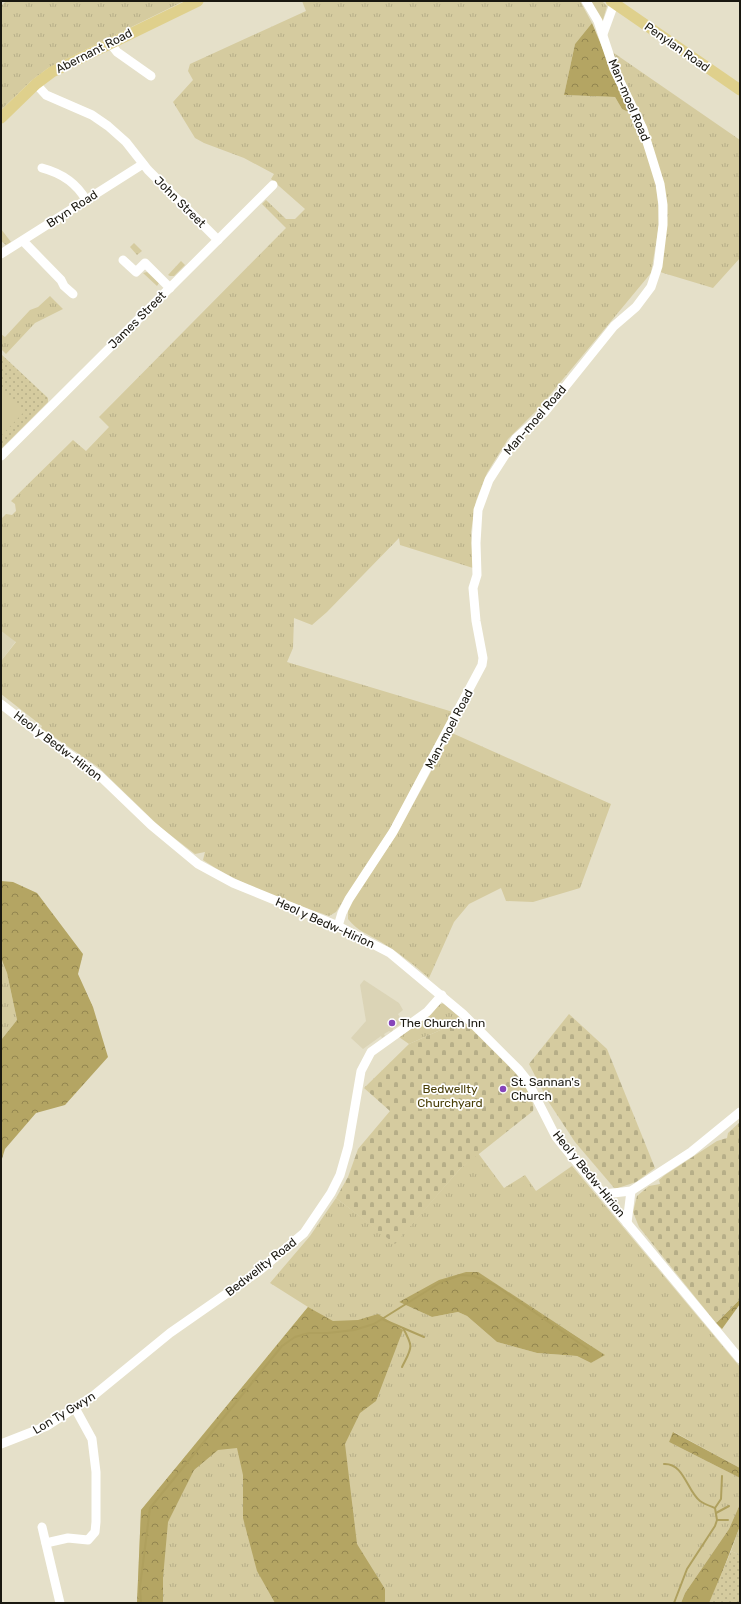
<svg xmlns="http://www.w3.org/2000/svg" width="741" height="1604" viewBox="0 0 741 1604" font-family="Rubik,sans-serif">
  <defs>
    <pattern id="grass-tufts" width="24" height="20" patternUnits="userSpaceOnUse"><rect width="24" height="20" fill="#d5cb9f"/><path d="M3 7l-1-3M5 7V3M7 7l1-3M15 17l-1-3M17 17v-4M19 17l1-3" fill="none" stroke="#b6ae88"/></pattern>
    <pattern id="forest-crowns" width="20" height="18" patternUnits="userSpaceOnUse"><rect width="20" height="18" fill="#b4a563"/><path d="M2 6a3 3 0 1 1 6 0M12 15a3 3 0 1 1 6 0" fill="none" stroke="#928550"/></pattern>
    <pattern id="cemetery-stones" width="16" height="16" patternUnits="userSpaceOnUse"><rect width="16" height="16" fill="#d5cb9f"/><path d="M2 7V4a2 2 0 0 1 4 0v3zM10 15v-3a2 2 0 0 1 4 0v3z" fill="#b6ae88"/></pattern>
    <pattern id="park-dots" width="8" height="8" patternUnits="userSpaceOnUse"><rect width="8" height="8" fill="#d5cb9f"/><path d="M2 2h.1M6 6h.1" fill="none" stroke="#b6ae88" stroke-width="1.8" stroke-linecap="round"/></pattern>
  </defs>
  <rect width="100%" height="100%" fill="#e5e0c9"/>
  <g fill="#dbd4b6">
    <path d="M1,631L16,641L1,661Z"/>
    <path d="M364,980L399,1003L403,1010L398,1014L403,1022L393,1029V1030L391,1032L389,1031L384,1034L385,1036L382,1038L381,1036L363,1049L351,1038L366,1021L360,985Z"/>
  </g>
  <g fill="url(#grass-tufts)" fill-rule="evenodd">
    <path d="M6,1H184L48,68L31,81L1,110V6Z"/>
    <path d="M302,1H580L592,23L575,44L564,95L615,97L622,109L633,114L657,184L659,225L651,273L539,408L508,439L487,473L476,501L471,532L473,568L400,545L399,538L327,612L312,625L294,618L293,648L287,662L453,712L390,829L336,912L329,916C287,901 240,885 203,860L205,852L195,854L160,827L98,767L41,728L42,726L1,694V661L16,642L1,631V519L6,514L12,515L16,511L15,504L11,501L73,440L86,451L109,427L99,417L286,228L262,204L266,200L286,219H295L305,209L271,179L274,174L244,158L204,143L195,138L173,102L193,80L188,71L190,64L306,11Z"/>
    <path d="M591,1H602L607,6L602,23Z"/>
    <path d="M611,51L740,140V258L713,288L660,272L666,209L649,135Z"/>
    <path d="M1,229L11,242L6,245L1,241Z"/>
    <path d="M134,243L142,251L137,255L130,247Z"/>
    <path d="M181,261L185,265L174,276H170L168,275Z"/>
    <path d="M147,272L159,283L157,286L143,273Z"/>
    <path d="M50,296L63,309L35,323L6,354L1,349V334L5,337L30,310L38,307Z"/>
    <path d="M452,733L611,804L580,888L533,902L506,901L501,888L469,904L454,922L429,978C414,965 398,952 381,942C368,934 357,931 348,919V908L398,832Z"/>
    <path d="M1,958L7,973L17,1020L1,1040Z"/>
    <path d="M444,1003L463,1020L409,1044L399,1037L415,1026L438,1005Z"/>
    <path d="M478,1153L504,1188L525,1175L536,1191L572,1166L740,1367V1468L674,1432L669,1442L740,1478V1504L729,1529L685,1593L681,1603H137L141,1510L308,1307L270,1283L310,1236L336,1198L395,1243L460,1169ZM477,1272L587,1343L604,1355L591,1363L577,1356L537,1353L497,1342L467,1316L458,1312L432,1317L399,1302Z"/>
    <path d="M740,1526V1555L731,1551Z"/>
  </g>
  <g fill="url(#forest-crowns)">
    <path d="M592,23L612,71L633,114L622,109L615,97L564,95L575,44Z"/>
    <path d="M1,881L13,882L37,893L83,954L78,974L93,1007L108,1057L65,1105L36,1113L5,1149L1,1162V1040L17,1020L7,973L1,958Z"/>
    <path d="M466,1272H478L605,1355L591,1363L577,1356L537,1353L497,1342L467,1316L458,1312L432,1317L399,1302L439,1280Z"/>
    <path d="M740,1299V1304L722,1329L716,1323Z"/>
    <path d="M308,1307L333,1321L358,1320L378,1314L403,1330L376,1401L360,1413L345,1444L357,1544L385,1589V1603H275L257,1571L243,1518V1475L237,1448L218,1450L194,1470L168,1522L163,1578V1603H137L141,1510Z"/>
    <path d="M673,1432L740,1468V1478L669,1442Z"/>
    <path d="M740,1504V1526L717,1586L722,1603H681L685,1593L729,1529Z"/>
  </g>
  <g fill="url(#cemetery-stones)">
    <path d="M569,1014L607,1049L655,1168L636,1182L615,1189L575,1142L548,1101L529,1064Z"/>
    <path d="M463,1020C481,1037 538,1087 533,1111L460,1169L395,1244L336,1198L348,1177L358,1149L390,1111L364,1088L409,1044Z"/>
    <path d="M740,1122V1299L716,1323L639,1227L633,1212L637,1196L649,1186L660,1184L659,1180L665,1175L717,1141L727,1138L728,1133Z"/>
  </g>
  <g fill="url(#park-dots)">
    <path d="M1,354L48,398V402L1,449Z"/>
    <path d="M731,1551L740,1555V1603H709Z"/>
  </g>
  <path fill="#d5cb9f" d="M1,388L25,411L1,436Z"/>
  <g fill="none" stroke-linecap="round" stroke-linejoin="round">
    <g stroke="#afa05e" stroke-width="2">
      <path d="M382,1319L424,1337"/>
      <path d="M402,1367C412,1347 414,1348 403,1328"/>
      <path d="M664,1464C684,1463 687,1491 700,1501C704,1504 710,1506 715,1508L717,1520L715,1526L687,1569L674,1603"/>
      <path d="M715,1508L721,1499L722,1476"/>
      <path d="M716,1513L729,1506"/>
      <path d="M717,1520H728"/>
      <path d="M141,1603L140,1587L150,1508L282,1346L295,1337L309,1333H328L354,1330L374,1324L441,1282L461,1275L474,1276L495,1285L588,1349"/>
    </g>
    <g stroke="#fff" stroke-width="9">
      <path d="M603,34L615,1"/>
      <path d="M110,43L117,52L151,76"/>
      <path d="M36,84L46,95L92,115L108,126L126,142L148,170L218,240"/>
      <path d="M42,168C61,173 76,182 86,200"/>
      <path d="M23,241L61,280L64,286L73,294"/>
      <path d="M1,254L143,164"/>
      <path d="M123,260L136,272L145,263L170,288"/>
      <path d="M1,456L273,185"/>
      <path d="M1,704L36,731L99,775L151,825L198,864L233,883L338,926L390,953L463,1014L519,1070L527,1080L556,1137L564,1147L740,1359"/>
      <path d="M338,926L342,913L349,899L393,832L482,665L483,658L476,621L473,588L477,575L476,543L478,510L489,480L516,438L544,413L614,326L636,307L651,287L658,266L663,225V205L660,184L643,129L614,69L598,21L586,1"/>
      <path d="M604,1194L631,1191L691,1152L740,1112"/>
      <path d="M627,1223L631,1191"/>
      <path d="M1,1444L47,1426L93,1396L170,1333L259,1271L304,1233L331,1193L340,1175L348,1147L361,1071L371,1052L427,1012L442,995"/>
      <path d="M42,1527L60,1603"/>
      <path d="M46,1543L68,1538L88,1540L95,1532L96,1522V1472L92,1439L75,1408"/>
    </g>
    <g stroke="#dfd08c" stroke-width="11">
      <path d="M611,1L740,90"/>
      <path d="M1,118L36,84L52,72L198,1"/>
    </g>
  </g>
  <g fill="#8645ba" stroke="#fff" stroke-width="1.5">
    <circle cx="392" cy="1023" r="4"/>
    <circle cx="503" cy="1089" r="4"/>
  </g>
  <g text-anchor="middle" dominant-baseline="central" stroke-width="3.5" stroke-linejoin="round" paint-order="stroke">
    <g font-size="12" fill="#1a1810" stroke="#fff">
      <text transform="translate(677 47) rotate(35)">Penylan Road</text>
      <text transform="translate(94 51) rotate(-27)">Abernant Road</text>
      <text transform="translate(629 100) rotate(67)">Man-moel Road</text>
      <text transform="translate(180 202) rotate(45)">John Street</text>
      <text transform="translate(72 209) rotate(-33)">Bryn Road</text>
      <text transform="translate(137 320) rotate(-45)">James Street</text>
      <text transform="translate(535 420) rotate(-49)">Man-moel Road</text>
      <text transform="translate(449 729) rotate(-62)">Man-moel Road</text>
      <text transform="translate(58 746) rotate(37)">Heol y Bedw-Hirion</text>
      <text transform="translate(325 923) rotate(24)">Heol y Bedw-Hirion</text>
      <text transform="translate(589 1174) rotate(51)">Heol y Bedw-Hirion</text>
      <text transform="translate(261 1267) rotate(-38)">Bedwellty Road</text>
      <text transform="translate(64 1413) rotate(-31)">Lon Ty Gwyn</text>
    </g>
    <g font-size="12" fill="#1a1810" stroke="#fff" text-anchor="start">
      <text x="400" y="1023">The Church Inn</text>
      <text x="511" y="1082">St. Sannan's<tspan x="511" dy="14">Church</tspan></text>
    </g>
    <g font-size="12" fill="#493e07" stroke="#fff">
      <text x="450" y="1089">Bedwellty<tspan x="450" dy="14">Churchyard</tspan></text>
    </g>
  </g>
  <rect width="741" height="1604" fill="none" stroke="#1a1810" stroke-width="4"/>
</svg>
